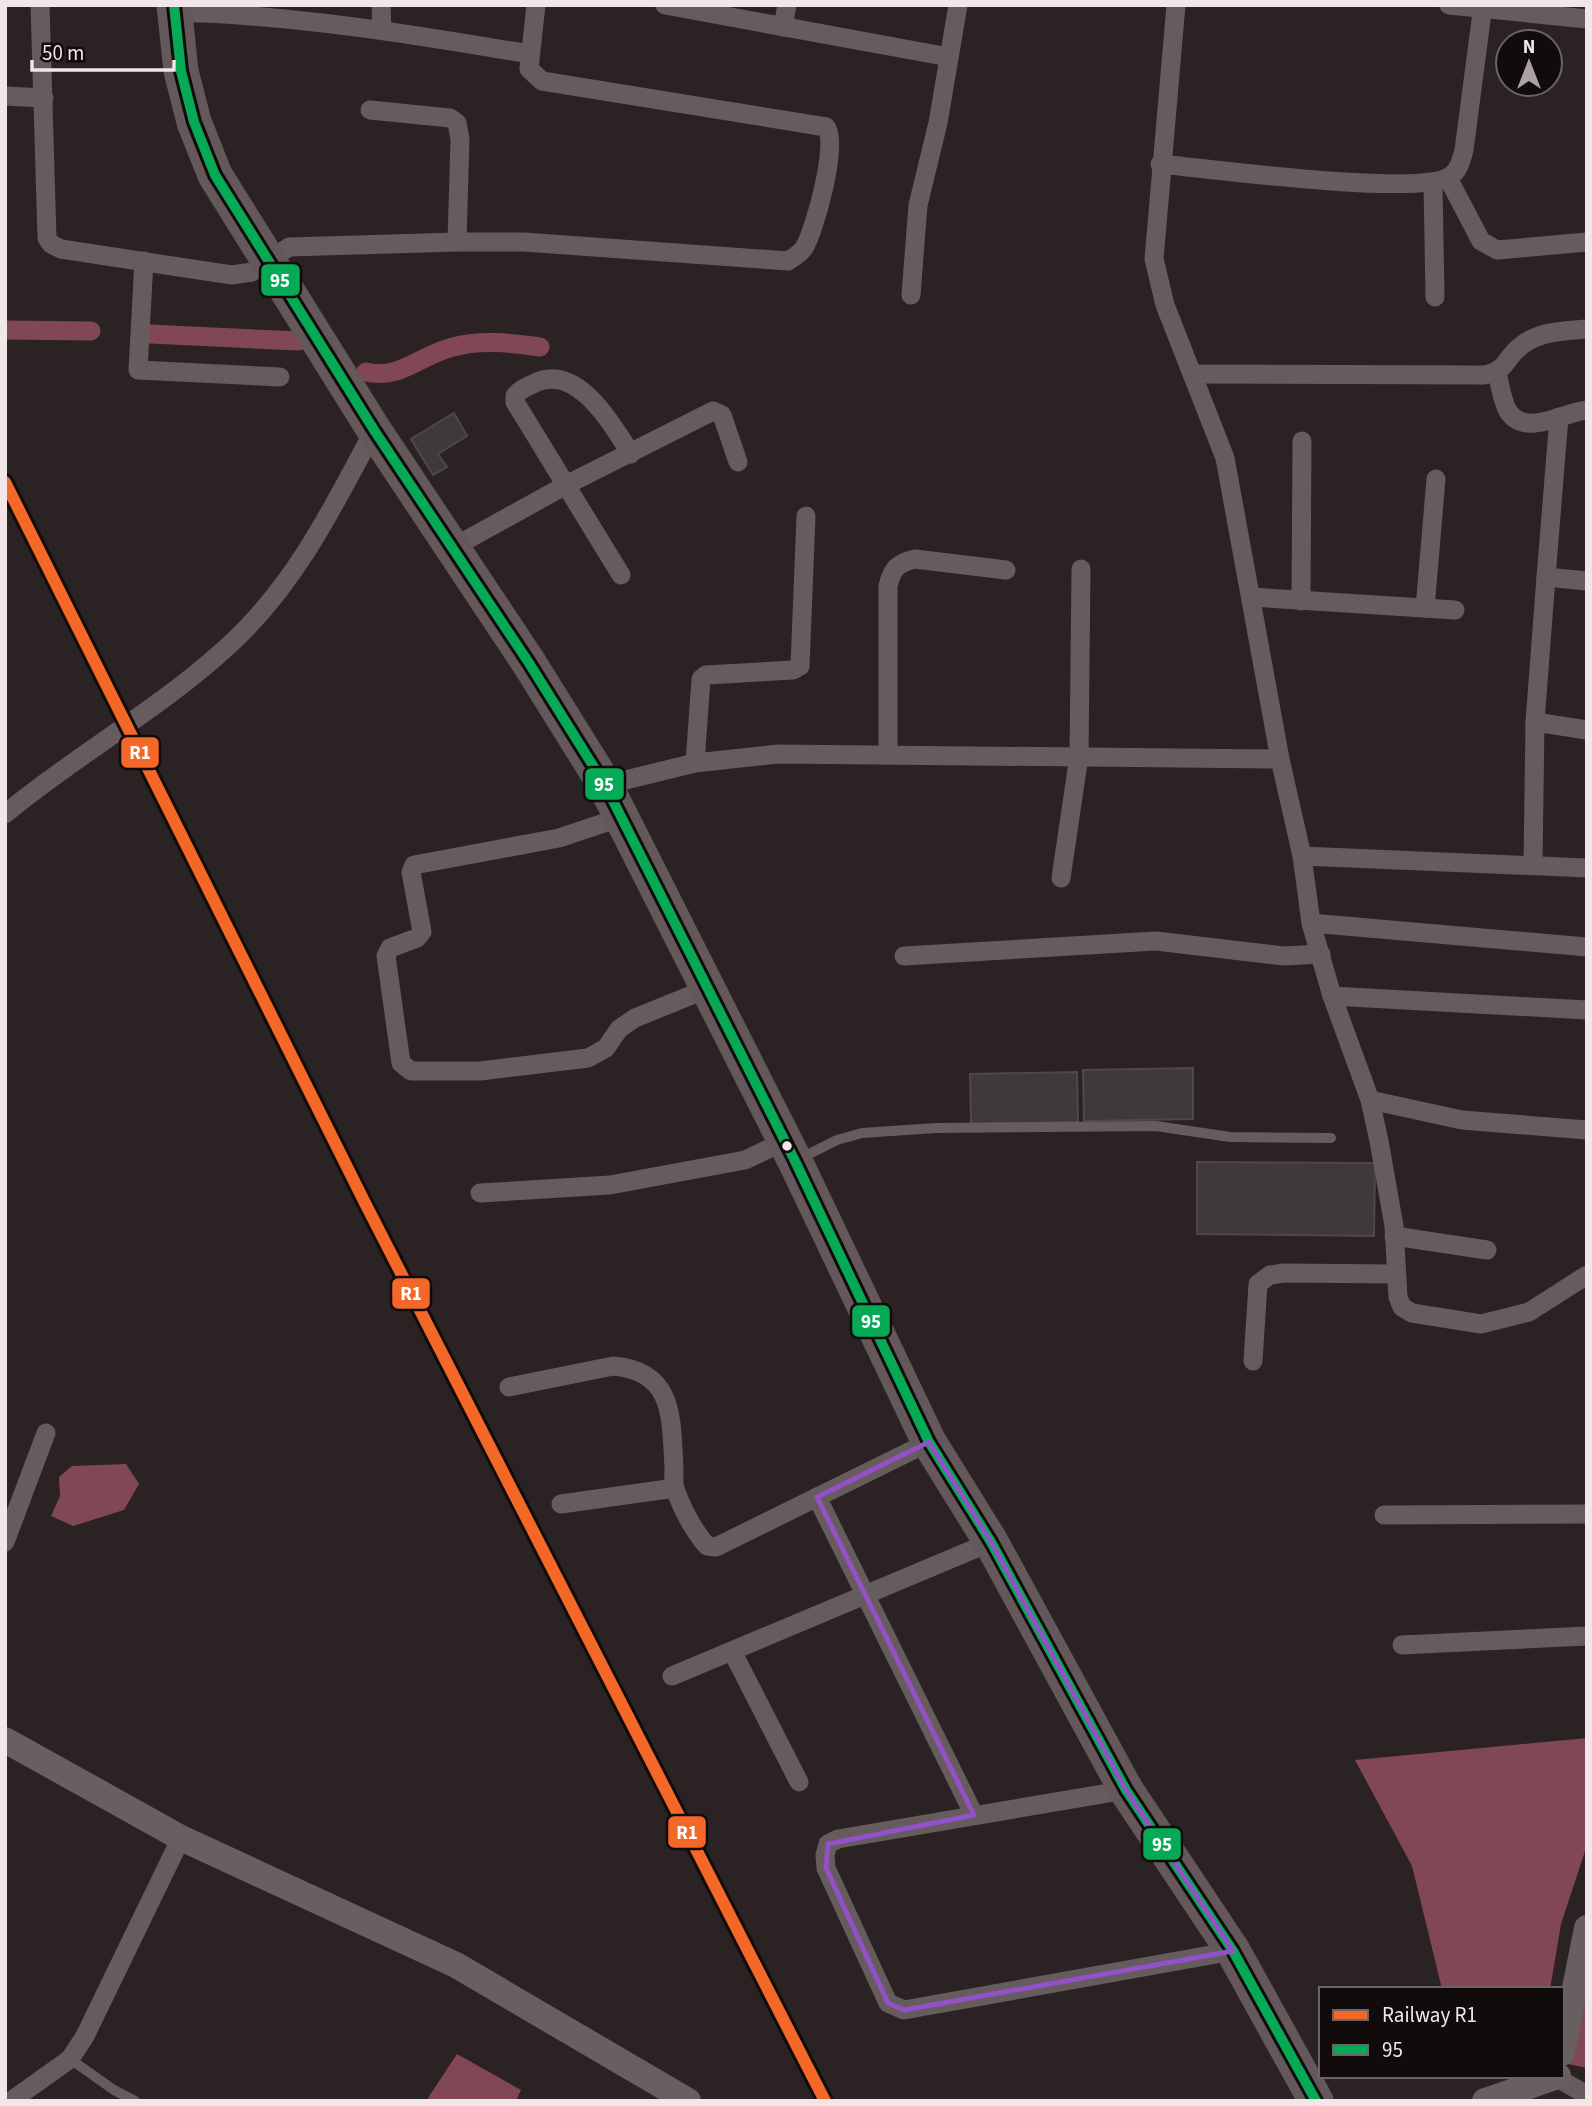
<svg xmlns="http://www.w3.org/2000/svg" width="1592" height="2106" viewBox="0 0 1592 2106" font-family="'Source Sans 3',sans-serif">
  <rect width="100%" height="100%" fill="#2b2224"/>
  <g fill="#814754">
    <path d="M126,1464L139,1484L124,1510L73,1526L51,1516L60,1496L59,1477L72,1466Z"/>
    <path d="M1587,1738V1845L1561,1924L1550,1989H1442L1412,1866L1355,1760Z"/>
    <path d="M1587,1982V2068L1563,2063Z"/>
    <path d="M457,2054L521,2090L516,2101H426Z"/>
  </g>
  <g fill="none" stroke-linecap="round" stroke-linejoin="round">
    <g stroke="#814754" stroke-width="19">
      <path d="M5,330L91,331"/>
      <path d="M150,334L299,341"/>
      <path d="M366,372C401,380 420,355 453,347C481,339 511,343 540,347"/>
    </g>
  </g>
  <g fill="#40393a" stroke="#504749" stroke-width="2">
    <path d="M454,413L467,436L438,454L447,467L433,475L411,439Z"/>
    <path d="M1193,1068V1119L1084,1121L1083,1070Z"/>
    <path d="M1077,1072L1078,1122L971,1124L970,1074Z"/>
    <path d="M1197,1162L1375,1163L1374,1236L1197,1234Z"/>
  </g>
  <g fill="none" stroke-linecap="round" stroke-linejoin="round">
    <g stroke="#665b5d" stroke-width="10">
      <path d="M799,1159L837,1140L862,1133L936,1128L1156,1126L1230,1137L1331,1138"/>
      <path d="M70,2059L114,2090L135,2101"/>
    </g>
    <g stroke="#665b5d" stroke-width="19">
      <path d="M40,5L47,238L51,244L61,249L232,275L252,272L289,247L457,242H524L788,261C794,257 800,254 804,248C815,230 839,142 826,127L542,81L529,69L536,5"/>
      <path d="M381,5L382,29"/>
      <path d="M665,5L949,57"/>
      <path d="M1176,5L1154,259L1165,305L1225,458L1280,759L1302,856L1311,923L1332,996L1370,1100L1379,1141L1394,1226L1398,1297L1402,1307L1412,1313L1481,1324L1529,1312L1587,1275"/>
      <path d="M1449,5L1587,19"/>
      <path d="M175,12C294,15 411,34 529,54"/>
      <path d="M783,27L787,5"/>
      <path d="M5,96L44,98"/>
      <path d="M370,110L450,118L457,123L460,139L457,242"/>
      <path d="M1160,164C1210,169 1417,196 1449,177C1459,171 1461,161 1464,150L1483,5"/>
      <path d="M1448,178L1481,241L1497,250L1587,242"/>
      <path d="M1433,183L1435,297"/>
      <path d="M144,261L138,370L280,377"/>
      <path d="M911,295L918,205L938,123L958,5"/>
      <path d="M1497,373C1500,384 1502,401 1508,411C1525,438 1564,412 1587,410"/>
      <path d="M1193,374L1484,375C1509,370 1504,358 1522,345C1540,331 1565,331 1587,329"/>
      <path d="M452,548L566,485L713,411L722,415L738,462"/>
      <path d="M621,575L515,402V396C519,390 526,387 533,384C576,361 611,423 631,454"/>
      <path d="M1546,577L1559,417"/>
      <path d="M1251,597L1455,610"/>
      <path d="M1301,601L1302,441"/>
      <path d="M1425,608L1436,479"/>
      <path d="M1535,722L1587,730"/>
      <path d="M888,755V586C892,569 897,563 915,559L1006,570"/>
      <path d="M695,763L701,679L706,675L793,670L800,666L806,516"/>
      <path d="M605,785L695,763L778,754L1280,759"/>
      <path d="M5,814C76,755 158,710 226,648C293,588 333,508 374,430"/>
      <path d="M622,817L559,838L414,865L411,872L422,932L417,938L390,948L386,956L401,1063L411,1071H480L588,1058L606,1048L619,1029L635,1018L709,988"/>
      <path d="M1302,856L1587,868"/>
      <path d="M1533,865L1535,722L1546,577L1587,581"/>
      <path d="M1061,878L1079,756L1081,569"/>
      <path d="M1311,923L1587,947"/>
      <path d="M904,956L1156,941L1284,956L1321,954"/>
      <path d="M1332,996L1587,1010"/>
      <path d="M1370,1100L1462,1120L1587,1130"/>
      <path d="M480,1193L610,1185L745,1160L785,1141"/>
      <path d="M1394,1236L1487,1250"/>
      <path d="M1253,1361L1258,1284L1270,1275L1284,1273L1396,1274"/>
      <path d="M509,1387L613,1366C675,1371 671,1419 674,1468C674,1475 673,1483 675,1489C682,1508 694,1531 707,1546L716,1547L929,1442"/>
      <path d="M817,1497L974,1815"/>
      <path d="M561,1504L675,1488"/>
      <path d="M1384,1515L1587,1514"/>
      <path d="M5,1542L46,1433"/>
      <path d="M1402,1645L1587,1636"/>
      <path d="M732,1651L799,1782"/>
      <path d="M672,1676L991,1542"/>
      <path d="M1126,1790L838,1839L828,1844L825,1855L826,1868L888,2003L904,2010L1233,1951"/>
      <path d="M1557,2078L1587,2095"/>
      <path d="M11,2101L70,2059L85,2036L181,1838"/>
    </g>
    <g stroke="#695e60" stroke-width="26">
      <path d="M5,1740L181,1838L456,1965L688,2101"/>
      <path d="M1562,2053L1587,1928"/>
      <path d="M1485,2101L1558,2076"/>
    </g>
    <path stroke="#65585b" stroke-width="35" d="M174,5L181,71L194,122L215,175L374,430L529,663L605,785L795,1161L929,1442L991,1542L1126,1790L1233,1951L1316,2101"/>
    <defs>
      <path id="bus-1" d="M174,5L181,71L194,122L215,175L374,430L529,663L605,785L795,1161L929,1442L991,1542L1126,1790L1233,1951L1316,2101"/>
    </defs>
    <use href="#bus-1" stroke="#120b0c" stroke-width="16"/>
    <use href="#bus-1" stroke="#06aa56" stroke-width="10"/>
    <defs>
      <path id="rail-1" d="M5,482L364,1201L825,2101"/>
    </defs>
    <use href="#rail-1" stroke="#120b0c" stroke-width="18"/>
    <use href="#rail-1" stroke="#f36827" stroke-width="12"/>
  </g>
  <path fill="none" stroke="#9351c7" stroke-width="5" stroke-linejoin="round" d="M929,1442L991,1542L1126,1790L1233,1951L904,2010L888,2003L826,1868L828,1844L974,1815L817,1497Z"/>
  <circle fill="#f2e6e8" stroke="#120b0c" stroke-width="2.5" cx="787" cy="1146" r="6"/>
  <g stroke="#120b0c" stroke-width="2.5">
    <rect x="260" y="263" width="41" height="34" rx="7" fill="#06aa56"/>
    <rect x="120" y="736" width="40" height="33" rx="7" fill="#f36827"/>
    <rect x="584" y="767" width="41" height="34" rx="7" fill="#06aa56"/>
    <rect x="391" y="1277" width="40" height="33" rx="7" fill="#f36827"/>
    <rect x="851" y="1304" width="40" height="34" rx="7" fill="#06aa56"/>
    <rect x="667" y="1815" width="40" height="34" rx="7" fill="#f36827"/>
    <rect x="1142" y="1827" width="40" height="34" rx="7" fill="#06aa56"/>
  </g>
  <g font-size="19" text-anchor="middle" font-weight="bold" fill="#fff">
    <text x="280" y="287">95</text>
    <text x="140" y="759">R1</text>
    <text x="604" y="791">95</text>
    <text x="411" y="1300">R1</text>
    <text x="871" y="1328">95</text>
    <text x="687" y="1839">R1</text>
    <text x="1162" y="1851">95</text>
  </g>
  <rect width="1592" height="2106" fill="none" stroke="#f2e6e8" stroke-width="14"/>
  <rect x="1319" y="1987" width="245" height="91" fill="#120b0c" stroke="#6c6364" stroke-width="2"/>
  <rect x="1333" y="2010" width="35" height="10" fill="#f36827" stroke="#6c6364" stroke-width="2"/>
  <text x="1382" y="2022" font-size="21" fill="#f2e6e8">Railway R1</text>
  <rect x="1333" y="2045" width="35" height="10" fill="#06aa56" stroke="#6c6364" stroke-width="2"/>
  <text x="1382" y="2057" font-size="21" fill="#f2e6e8">95</text>
  <g transform="translate(1529 63)"><circle r="33" fill="#120b0c" stroke="#6c6364" stroke-width="2"/>
  <path d="M0-5L12 26L0 18L-12 26Z" fill="#aca1a3"/>
  <text y="-10" font-size="19" font-weight="bold" text-anchor="middle" fill="#f2e6e8">N</text>
  </g>
  <path d="M32 60v10h142v-10" fill="none" stroke="#f2e6e8" stroke-width="3.5"/>
  <text x="42" y="60" font-size="21" fill="#f2e6e8" stroke="#120b0c" stroke-width="5" paint-order="stroke">50 m</text>
</svg>
